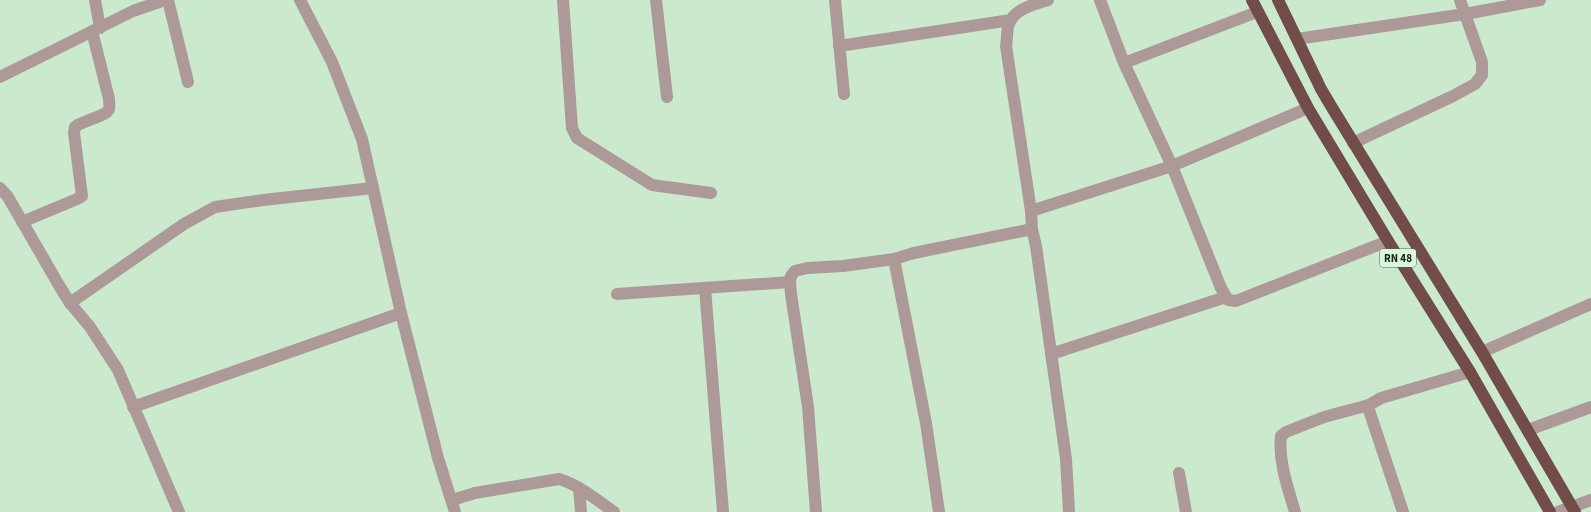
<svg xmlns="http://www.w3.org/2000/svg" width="1591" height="512" viewBox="0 0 1591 512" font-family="'Source Sans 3',sans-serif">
  <rect width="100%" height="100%" fill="#cbe9cc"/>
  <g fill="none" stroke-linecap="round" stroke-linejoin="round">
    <g stroke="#ad9a98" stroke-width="12">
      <path d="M95,0L100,28"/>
      <path d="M168,0L188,82"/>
      <path d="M300,0L332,62L362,139L401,313L438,458L455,512"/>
      <path d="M563,0L572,128L577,138L652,185L711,193"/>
      <path d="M656,0L667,97"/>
      <path d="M835,0L844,94"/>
      <path d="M1048,0C1034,4 1011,10 1008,27C1007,33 1007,40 1006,46L1031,211L1032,229L1036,246L1066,459L1069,512"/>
      <path d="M1100,0L1124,63L1172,166L1221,288L1228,300L1236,301L1388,241"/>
      <path d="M1297,39L1465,14L1540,0"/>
      <path d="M839,46L1011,20"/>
      <path d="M1124,63L1257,12"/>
      <path d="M0,77L133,11L165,0"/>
      <path d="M1353,143L1453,96L1475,84L1482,75V62L1460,0"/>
      <path d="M0,188L8,197L60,287L70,303L90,327L118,370L179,512"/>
      <path d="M1031,211L1172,166L1308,108"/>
      <path d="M22,222L77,199L82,196L74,133L75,127C82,121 107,116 109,109C110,106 109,102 109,99L92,31"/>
      <path d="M894,259L926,423L939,512"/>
      <path d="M705,288L723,512"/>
      <path d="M617,294L790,282"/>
      <path d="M70,303L184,224L215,207L263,200L373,188"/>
      <path d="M1482,352L1591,304"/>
      <path d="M1051,354L1226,297"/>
      <path d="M133,407L401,313"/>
      <path d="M1528,430L1591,407"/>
      <path d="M1179,473L1186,512"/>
      <path d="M579,488L581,512"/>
      <path d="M452,500L475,493L559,479C579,485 597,500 614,512"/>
      <path d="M816,512L808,407L791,294L790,282L791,276L795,271L807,268L843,266L894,259L914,253L1032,229"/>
      <path d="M1295,512C1288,488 1278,461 1281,436L1286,432L1324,417L1369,405"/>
      <path d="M1403,512L1369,410V405L1381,398L1470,372"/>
      <path d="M1558,512L1591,500"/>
    </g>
    <g stroke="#714c49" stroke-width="12">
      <path d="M1252,0L1308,108L1388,241L1470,372L1550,512"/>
      <path d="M1278,0L1321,89L1331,106L1482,352L1575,512"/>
    </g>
  </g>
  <g text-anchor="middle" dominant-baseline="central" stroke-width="4" stroke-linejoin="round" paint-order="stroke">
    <rect fill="#d8f6d9" stroke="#536453" stroke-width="1" x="1380" y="249" width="36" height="18" rx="3"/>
    <g font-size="11" font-weight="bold" fill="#1a251a">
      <text x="1398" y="258">RN 48</text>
    </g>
  </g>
</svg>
